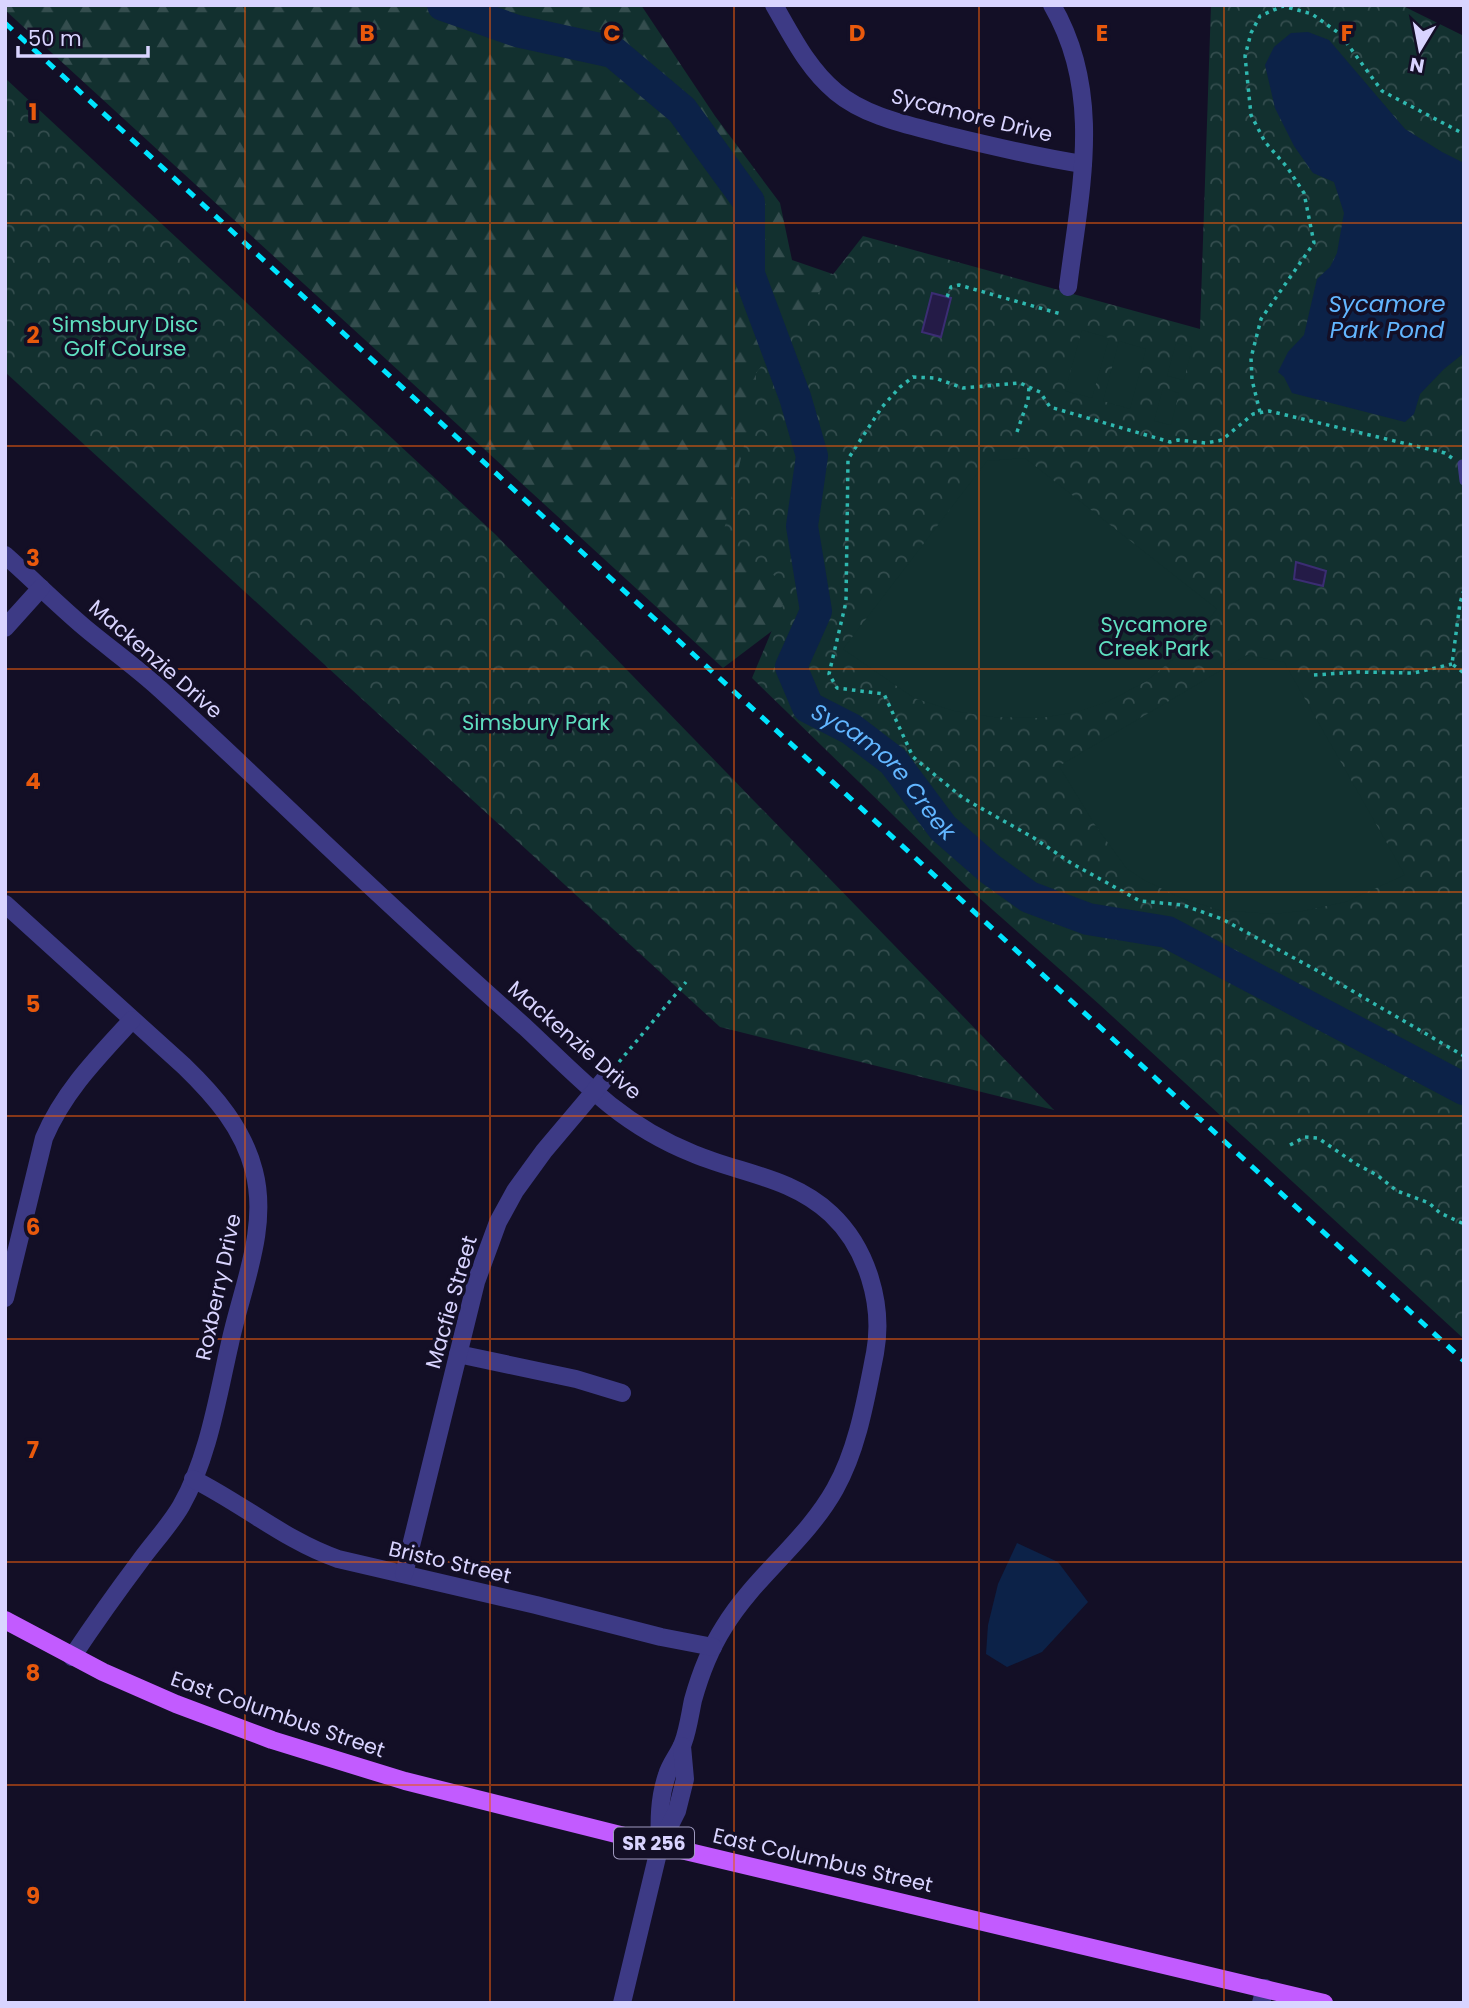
<svg xmlns="http://www.w3.org/2000/svg" width="1469" height="2008" viewBox="0 0 1469 2008" font-family="Poppins,sans-serif">
  <defs>
    <pattern id="forest-firs" width="22" height="20" patternUnits="userSpaceOnUse" patternTransform="scale(1.75)"><rect width="22" height="20" fill="#12302f"/><path d="M5 1l3.5 6h-7zM16 11l3.5 6h-7z" fill="#344d4e"/></pattern>
    <pattern id="park-crowns" width="20" height="18" patternUnits="userSpaceOnUse" patternTransform="scale(1.75)"><rect width="20" height="18" fill="#12302f"/><path d="M2 6a3 3 0 1 1 6 0M12 15a3 3 0 1 1 6 0" fill="none" stroke="#344d4e"/></pattern>
  </defs>
  <rect width="100%" height="100%" fill="#130f26"/>
  <path fill="url(#forest-firs)" d="M5,5H641L715,116L780,203L792,260L850,280L829,588L723,668L5,10Z"/>
  <g fill="url(#park-crowns)">
    <path d="M1211,5H1401L1464,36V1339L1100,1005L967,887L752,678L790,587L722,538L756,395V373L863,236L1200,329Z"/>
    <path d="M5,78L496,535L1054,1110L720,1027L5,372Z"/>
  </g>
  <g fill="#12302f">
    <path d="M1082,330L1109,338L1092,398L1065,391Z"/>
    <path d="M1119,341L1146,349L1130,409L1103,401Z"/>
    <path d="M1176,343L1192,347L1184,380L1167,376Z"/>
    <path d="M1163,388L1179,393L1171,425L1154,421Z"/>
    <path d="M1025,458L1217,609L1182,652L1145,682L1109,701L1076,712L1041,718L993,717L954,711L914,698L843,649L987,461Z"/>
    <path d="M1247,655L1284,662L1405,875L1345,902L1303,911L1272,914L1219,910L1181,898L1146,881L1127,869L1095,825L1059,766Z"/>
  </g>
  <g fill="#0c2248">
    <path d="M1308,32L1329,40L1405,129L1442,152L1464,163V353L1444,369L1420,394L1414,414L1405,422L1292,393L1284,377L1278,372L1288,352L1304,335L1317,279L1330,267L1337,253L1344,213L1334,182L1313,173L1294,146L1275,108L1265,65L1274,47L1291,33Z"/>
    <path d="M1017,1543L1058,1562L1088,1602L1042,1652L1007,1667L986,1654L988,1625L998,1584Z"/>
  </g>
  <g fill="none" stroke-linecap="round" stroke-linejoin="round">
    <path stroke="#0c2248" stroke-width="32" id="s1" d="M443,5L517,31L613,52L682,110L749,202V274L795,397L812,456L802,526L816,611L791,667L808,707L851,729L893,761L943,828L990,869L1029,897L1088,919L1167,932L1464,1089"/>
  </g>
  <g fill="#241b47" stroke="#3b2d73" stroke-width="2">
    <path d="M932,293L951,298L941,337L922,332Z"/>
    <path d="M1296,562L1326,571L1323,586L1294,579Z"/>
  </g>
  <g fill="none" stroke-linecap="round" stroke-linejoin="round">
    <g stroke="#2fb8b0" stroke-width="3.5" stroke-dasharray="3.5 5" stroke-linecap="butt">
      <path d="M947,297L951,287L959,285L1061,314"/>
      <path d="M1260,412L1252,380L1251,358L1261,319L1314,243L1304,193L1287,167L1265,142L1251,115L1245,56L1251,33L1260,16L1283,6L1312,14L1340,34L1382,91L1464,134"/>
      <path d="M1017,432L1028,400L1029,387"/>
      <path d="M1452,458L1445,453L1269,411L1253,414L1222,440L1206,443L1178,440L1170,442L1050,407L1040,392L1020,383L963,388L935,378L913,377L900,387L882,407L848,459L846,602L829,674L837,688L884,694L913,757L963,798L1034,838L1071,863L1140,901L1183,905L1222,919L1318,971L1464,1056"/>
      <path d="M1464,590L1460,603L1452,664L1464,673"/>
      <path d="M1314,675L1357,672L1414,673L1452,664"/>
      <path d="M619,1062L686,982"/>
      <path d="M1290,1145L1305,1137L1318,1138L1356,1164L1377,1175L1397,1191L1429,1203L1440,1213L1464,1224"/>
    </g>
    <path stroke="#3d3a85" stroke-width="9" d="M1464,464H1462L1464,481"/>
    <g stroke="#3d3a85" stroke-width="18">
      <path d="M774,5C792,36 808,69 836,92C866,117 909,125 946,135C991,146 1037,157 1083,164"/>
      <path d="M1052,5C1104,94 1080,190 1068,287"/>
      <path d="M5,555C32,579 57,604 84,627C109,648 136,667 160,689C215,739 268,790 322,841C389,904 456,966 525,1027C553,1053 580,1081 610,1105C635,1125 664,1142 694,1154C742,1174 791,1177 831,1214C867,1248 884,1304 875,1353C866,1398 858,1448 835,1489C806,1541 755,1576 724,1627C710,1649 700,1675 693,1700C690,1714 688,1730 683,1743C679,1754 670,1764 667,1775C659,1798 659,1821 660,1845"/>
      <path d="M5,628L41,588"/>
      <path d="M5,904L184,1066C215,1096 243,1128 254,1171C269,1228 242,1287 230,1343C218,1395 208,1459 181,1506C170,1525 153,1543 140,1561C116,1593 94,1624 72,1657"/>
      <path d="M5,1298L44,1138C64,1091 98,1057 132,1020"/>
      <path d="M458,1354L576,1379L622,1393"/>
      <path d="M193,1479C243,1504 286,1541 338,1559L536,1605L661,1637L713,1647"/>
      <path d="M404,1574L476,1282L498,1222L515,1191L544,1151L609,1074"/>
      <path d="M622,2003L660,1845L677,1811L685,1779L682,1746"/>
      <path d="M1261,2003L1265,1988"/>
    </g>
    <path stroke="#c25bff" stroke-width="18" d="M5,1620L103,1672L176,1704L272,1740L405,1781L660,1845L1324,2003"/>
    <path stroke="#00e5ff" stroke-width="5" stroke-dasharray="10 9" stroke-linecap="butt" d="M5,23L1464,1361"/>
  </g>
  <path fill="none" stroke="#e8590c" stroke-width="2" stroke-opacity="0.55" d="M245,5V2003M490,5V2003M734,5V2003M979,5V2003M1224,5V2003M5,223H1464M5,446H1464M5,669H1464M5,892H1464M5,1116H1464M5,1339H1464M5,1562H1464M5,1785H1464"/>
  <g text-anchor="middle" dominant-baseline="central" stroke-width="7" stroke-linejoin="round" paint-order="stroke">
    <rect fill="#130f26" stroke="#9e99be" stroke-width="2" x="614" y="1827.5" width="80" height="31" rx="5"/>
    <g font-size="19" font-weight="bold" fill="#d9d4ff">
      <text x="654" y="1843">SR 256</text>
    </g>
    <g font-size="21" fill="#d9d4ff" stroke="#130f26">
      <text transform="translate(972 115) rotate(14)">Sycamore Drive</text>
      <text transform="translate(156 659) rotate(41)">Mackenzie Drive</text>
      <text transform="translate(575 1040) rotate(41)">Mackenzie Drive</text>
      <text transform="translate(218 1287) rotate(-78)">Roxberry Drive</text>
      <text transform="translate(451 1302) rotate(-74)">Macfie Street</text>
      <text transform="translate(450 1562) rotate(13)">Bristo Street</text>
      <text transform="translate(278 1714) rotate(19)">East Columbus Street</text>
      <text transform="translate(823 1860) rotate(13)">East Columbus Street</text>
    </g>
    <g font-size="21" fill="#5fe0c0" stroke="#130f26">
      <text x="125" y="324">Simsbury Disc<tspan x="125" dy="24">Golf Course</tspan></text>
      <text x="1154" y="624">Sycamore<tspan x="1154" dy="24">Creek Park</tspan></text>
      <text x="536" y="722">Simsbury Park</text>
    </g>
    <g font-size="23" font-style="italic" fill="#62b6ff" stroke="#130f26">
      <text x="1387" y="304">Sycamore<tspan x="1387" dy="26">Park Pond</tspan></text>
      <text stroke="none"><textPath href="#s1" startOffset="1008">Sycamore Creek</textPath></text>
    </g>
  </g>
  <g font-size="23" text-anchor="middle" font-weight="bold" fill="#e8590c" stroke="#130f26" stroke-width="7" stroke-linejoin="round" paint-order="stroke">
    <text x="367" y="41">B</text>
    <text x="612" y="41">C</text>
    <text x="857" y="41">D</text>
    <text x="1102" y="41">E</text>
    <text x="1347" y="41">F</text>
    <text x="33" y="120">1</text>
    <text x="33" y="343">2</text>
    <text x="33" y="566">3</text>
    <text x="33" y="789">4</text>
    <text x="33" y="1012">5</text>
    <text x="33" y="1235">6</text>
    <text x="33" y="1458">7</text>
    <text x="33" y="1681">8</text>
    <text x="33" y="1904">9</text>
  </g>
  <rect width="1469" height="2008" fill="none" stroke="#d9d4ff" stroke-width="14"/>
  <g transform="translate(1420 49) rotate(190)" stroke="#130f26" stroke-width="5" paint-order="stroke">
  <path d="M0-5L12 26L0 18L-12 26Z" fill="#d9d4ff"/>
  <text y="-10" font-size="19" font-weight="bold" text-anchor="middle" fill="#d9d4ff">N</text>
  </g>
  <path d="M18 46v10h130v-10" fill="none" stroke="#d9d4ff" stroke-width="3.5"/>
  <text x="28" y="46" font-size="21" fill="#d9d4ff" stroke="#130f26" stroke-width="5" paint-order="stroke">50 m</text>
</svg>
